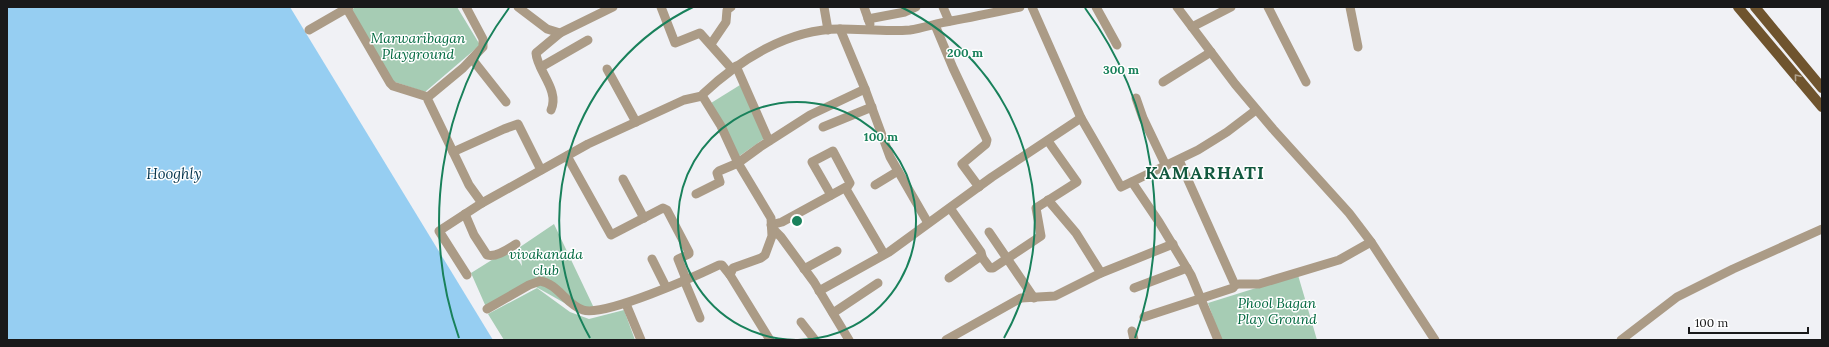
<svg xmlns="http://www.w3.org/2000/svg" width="1829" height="347" viewBox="0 0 1829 347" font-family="Lora,serif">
  <rect width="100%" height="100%" fill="#f0f1f5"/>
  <g fill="#a6ccb4">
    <path d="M355,7H457L480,45L425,92L392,81L352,10Z"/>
    <path d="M740,85L765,138L738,157L711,103Z"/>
    <path d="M554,224L594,308L568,305L529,283L486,307L471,273L511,248L522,266L520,247Z"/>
    <path d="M1298,275L1317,340H1221L1208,303Z"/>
    <path d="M537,288L570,312L589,319L624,310L635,340H504L488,314Z"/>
  </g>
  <path fill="#96cef2" d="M7,7H290L493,340H7Z"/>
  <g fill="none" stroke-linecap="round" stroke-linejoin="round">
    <g stroke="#ab9b86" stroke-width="9">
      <path d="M466,7L483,39V47L463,68L428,97V100L469,185L482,203L588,144L684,100L702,96"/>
      <path d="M518,7L547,29L560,33L613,7"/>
      <path d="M661,7L675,43L700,33L732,69"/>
      <path d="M824,7L828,30"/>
      <path d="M864,7L870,24"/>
      <path d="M943,7L949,21"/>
      <path d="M1032,7L1081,118L1121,187L1198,150L1227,132L1256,110"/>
      <path d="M1096,7L1117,45"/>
      <path d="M1177,7L1235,84L1273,129L1349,213L1371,242L1435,340"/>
      <path d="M1268,7L1306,82"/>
      <path d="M1350,7L1358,47"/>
      <path d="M347,9L390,83L393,86L428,97"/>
      <path d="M868,19L905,12L916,7"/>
      <path d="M935,25L953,68L987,140L986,144L962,164L979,187"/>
      <path d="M1192,27L1231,7"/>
      <path d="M840,29L865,89L890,157L928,223"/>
      <path d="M309,30L349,7"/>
      <path d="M711,44L726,22L727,10L731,7"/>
      <path d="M472,59L506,102"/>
      <path d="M736,66L769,141"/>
      <path d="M541,67L588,40"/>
      <path d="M607,69L636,122"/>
      <path d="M1163,82L1211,52"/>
      <path d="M1136,98L1143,118L1166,166"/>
      <path d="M551,110C560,90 537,71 536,53L560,33"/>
      <path d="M823,127L872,107"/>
      <path d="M453,152L504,129L518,124L541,170"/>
      <path d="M567,156L611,235L663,208L667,210L689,252V254L678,259L686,279"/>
      <path d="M623,179L644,218"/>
      <path d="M1132,182L1159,222L1191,275L1218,340"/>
      <path d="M875,185L898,171"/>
      <path d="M696,194L720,182L717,173L719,171L738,163L760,147L810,115L865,89"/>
      <path d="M831,195L812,162L833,151L850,183L846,189L884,254"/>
      <path d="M1048,200L1076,233L1101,273"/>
      <path d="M950,208L981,252L982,256"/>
      <path d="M465,214L474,235L487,255C496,258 508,249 516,244"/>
      <path d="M771,225L782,222L846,187"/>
      <path d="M772,228L781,237L814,282L849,340"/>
      <path d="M989,232L1034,298"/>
      <path d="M652,259L666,287"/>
      <path d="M804,269L837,251"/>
      <path d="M467,275L439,231L482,203"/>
      <path d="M949,278L981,256L990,268H993L1041,236L1036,208L1077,182L1048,141"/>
      <path d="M684,280L700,318"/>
      <path d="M1235,285L1239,284H1259L1339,260L1371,242"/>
      <path d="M1134,288L1187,268"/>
      <path d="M819,291L889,252L992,177L1081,118"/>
      <path d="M626,304L641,340"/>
      <path d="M487,309L529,285L540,281C557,283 567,305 583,310C604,317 696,276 719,265H722L730,275"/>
      <path d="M833,313L878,283"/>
      <path d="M1144,317L1233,288L1235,285L1179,160"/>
      <path d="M801,322L815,340"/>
      <path d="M1132,331L1134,340"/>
      <path d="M770,340L730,275L733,268L761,258L765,255L772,236L771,218L738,163L721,126L703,97V94C739,60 788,29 840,29C863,29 886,32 910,30C924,28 937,23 951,21C974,17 997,12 1020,7"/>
      <path d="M946,340L1021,298L1055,296L1101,273L1173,244"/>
      <path d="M1621,340L1677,297L1733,269L1822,229"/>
    </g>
    <g stroke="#6f542e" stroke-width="10">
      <path d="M1738,7L1822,107"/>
      <path d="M1755,7L1822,88"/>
    </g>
  </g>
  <defs><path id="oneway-chevron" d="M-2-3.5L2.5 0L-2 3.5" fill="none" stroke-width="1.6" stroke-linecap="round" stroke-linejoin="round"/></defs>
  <use stroke="#b0a18c" href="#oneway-chevron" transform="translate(1797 77) rotate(-130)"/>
  <g fill="none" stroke="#19815b" stroke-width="2">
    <path d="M796 340A119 119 0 1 1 798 340"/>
    <path d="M590 338A238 238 0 0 1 693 7M901 7A238 238 0 0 1 1004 338"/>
    <path d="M459 338A358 358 0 0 1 509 8M1085 8A358 358 0 0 1 1135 338"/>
  </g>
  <g text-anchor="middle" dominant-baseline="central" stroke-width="3" stroke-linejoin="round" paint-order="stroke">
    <g font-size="14" font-style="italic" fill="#026940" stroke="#fff">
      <text x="418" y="38">Marwaribagan<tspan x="418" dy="16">Playground</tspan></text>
      <text x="546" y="254">vivakanada<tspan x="546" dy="16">club</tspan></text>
      <text x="1277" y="303">Phool Bagan<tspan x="1277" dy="16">Play Ground</tspan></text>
    </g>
    <g font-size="15" font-style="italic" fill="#05354d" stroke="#fff">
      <text x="174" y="173">Hooghly</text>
    </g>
    <g font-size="18" font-weight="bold" letter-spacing="1" fill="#12583e" stroke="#fff">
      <text x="1205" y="172">KAMARHATI</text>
    </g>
  </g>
  <circle cx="797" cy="221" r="6" fill="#19815b" stroke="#fff" stroke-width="2"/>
  <g font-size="12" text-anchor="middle" font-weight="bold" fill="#19815b" stroke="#fff" stroke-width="3" stroke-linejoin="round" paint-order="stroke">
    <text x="965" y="57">200 m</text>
    <text x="1121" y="74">300 m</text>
    <text x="881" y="141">100 m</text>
  </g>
  <rect width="1829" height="347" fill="none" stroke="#19191a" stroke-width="16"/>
  <path d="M1689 327v6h119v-6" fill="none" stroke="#19191a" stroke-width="2"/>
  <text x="1695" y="327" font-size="12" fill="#19191a" stroke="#ffffff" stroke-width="3" paint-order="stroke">100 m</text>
</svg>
